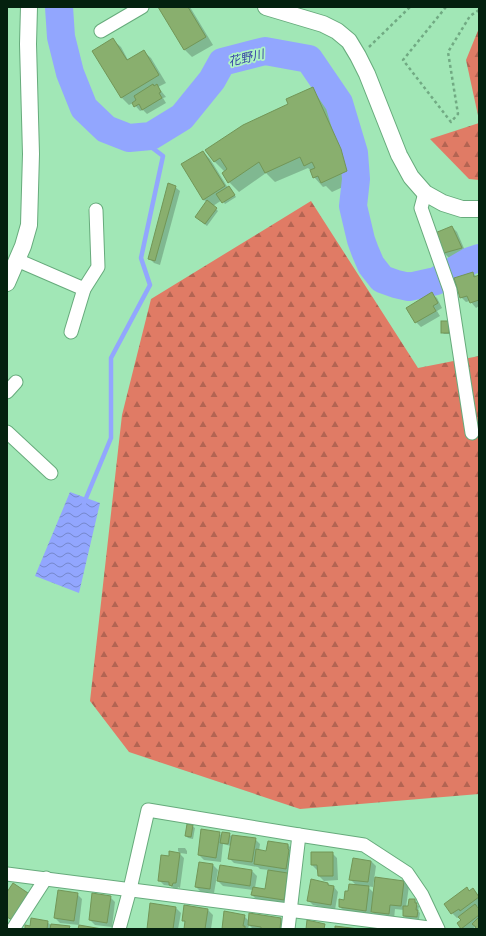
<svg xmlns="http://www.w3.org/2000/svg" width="486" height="936" viewBox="0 0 486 936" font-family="'Playfair Display','Noto Sans JP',serif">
  <defs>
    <pattern id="forest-firs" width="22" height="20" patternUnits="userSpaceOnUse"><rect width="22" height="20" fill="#e07b65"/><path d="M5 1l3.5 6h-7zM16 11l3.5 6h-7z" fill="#b36452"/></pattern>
    <pattern id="water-waves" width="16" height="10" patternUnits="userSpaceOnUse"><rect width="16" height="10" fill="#92a6fe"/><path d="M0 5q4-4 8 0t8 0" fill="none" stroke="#7587cc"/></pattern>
  </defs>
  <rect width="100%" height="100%" fill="#a1e7b6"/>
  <g fill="url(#forest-firs)">
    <path d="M479,28V120L466,60Z"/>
    <path d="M479,123V180L469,179L430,139Z"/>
    <path d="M311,201L418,368L479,356V794L300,809L129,752L90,701L122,415L151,299Z"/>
  </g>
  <path fill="url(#water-waves)" d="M70,492L100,503L79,593L35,576Z"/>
  <g fill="#0003">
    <path d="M159,7H190L213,45L192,57L185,50Z"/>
    <path d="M113,40L121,47L128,60L143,51L151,58L166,83L158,87L166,97L163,98L166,103L147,114L143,110L140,111L133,103L129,105L122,98L94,51Z"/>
    <path d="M312,88L322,98L350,160L356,181L332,192L326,186L323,187L314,177L311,171L308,168L275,182L266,173L239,192L229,182L225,172L214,161Z"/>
    <path d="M203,152L210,159L228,188L229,187L231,189L236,197L225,204L222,200L213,206L218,211L207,226L198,219L207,202L204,200L182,165Z"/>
    <path d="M175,187L180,191L160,265L154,263L149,258Z"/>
    <path d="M452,227L457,232L466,253L449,258L444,253Z"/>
    <path d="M473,273L477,277L479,276V306L476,308L470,301L466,302L461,297Z"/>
    <path d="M432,294L437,298L442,308L437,311L440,316L421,327L416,322Z"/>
    <path d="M448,322L451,334H444L442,332Z"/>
    <path d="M192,826L195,828L193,839L188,838L186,836Z"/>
    <path d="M219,833L222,836L229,834L232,837L255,839L260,844L259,851L267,852L288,845L293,850L291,873L285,872L292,879L289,904L257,900L252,895L253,890L223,886L218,881L220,867L252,871L257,876L255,888L266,890L269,870L260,869L258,867L234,863L229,858L231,846L223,844L221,862L204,860L199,855Z"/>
    <path d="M178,848H185L187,851V854L180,853L178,851Z"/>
    <path d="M179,853L184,858L180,888L178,887L177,890H175L171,886L164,885L159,880L170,857Z"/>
    <path d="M332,853L337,858L338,880L324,881L319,876L317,870L312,865Z"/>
    <path d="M371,861L376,866L373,887L367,886L374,893L404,882L409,886L406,907H409L415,900L417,903V905L419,906L418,911L420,913L419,919L406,918L404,916V910L395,909L394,919L377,916L371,911V915L345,912L340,907L344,901L349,892L357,886L350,879Z"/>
    <path d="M213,865L218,870L214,893L201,892L196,887Z"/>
    <path d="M328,884L330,886L334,887L338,892L335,910L313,905L308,900Z"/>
    <path d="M473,889L479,896V905L477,907L479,909V929H475L478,925L472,929H463L458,923L462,920L459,917L457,918L452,913L470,892Z"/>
    <path d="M77,894L82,899L79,925L60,923L55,918Z"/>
    <path d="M110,897L115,902L112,927L95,925L90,920Z"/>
    <path d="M176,908L181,913L178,929H148Z"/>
    <path d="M208,910L213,915L211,929H185L186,923L183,920Z"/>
    <path d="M250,914L281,919L286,924L285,929H253L249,925L248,929H223L244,916L249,921Z"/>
    <path d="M47,922L52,926L69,927L71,929H26Z"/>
  </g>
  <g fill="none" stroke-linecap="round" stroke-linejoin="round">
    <path stroke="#92a6fe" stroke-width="4.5" d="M84,503L111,438V358L150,285L141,258L163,156L138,137"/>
    <path stroke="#92a6fe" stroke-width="28" d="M59,7L61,37L70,73L84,108L106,129L129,138L151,136L182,117L212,80L222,62L265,51L309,59L339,103L354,153L356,179L353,206L361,240L365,251L371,265L382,279L396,284L409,287L436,281L470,261L479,258"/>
  </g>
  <g fill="#89af6e" stroke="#729657">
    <path d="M158,7H188L206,37L184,50Z"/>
    <path d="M113,38L127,60L144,50L159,75L121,98L92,51Z"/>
    <path d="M153,84L154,86L157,84L161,92L159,93L162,98L142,110L139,104L134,107L132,103L136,100L134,96Z"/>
    <path d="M313,87L341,149L347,171L321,183L318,176L313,178L310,170L315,168L312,162L304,166L300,157L265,173L259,162L228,183L222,173L227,169L220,158L214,162L205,150L243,125L288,104L286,99Z"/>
    <path d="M203,151L225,186L203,200L181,164Z"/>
    <path d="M168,183L176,186L155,261L148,259Z"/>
    <path d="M229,186L235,195L222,203L216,194Z"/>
    <path d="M207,200L217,208L205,224L195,217Z"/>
    <path d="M452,226L462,248L444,253L435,233Z"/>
    <path d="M473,272L474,277L479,275V300L470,303L467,296L460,298L454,278Z"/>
    <path d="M432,292L438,303L433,306L436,311L415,323L406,308Z"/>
    <rect x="441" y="321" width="8" height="12"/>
    <path d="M187,824L193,825L191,837L185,836Z"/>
    <path d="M201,829L220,832L216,858L198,855Z"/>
    <path d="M222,832L230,833L228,844L220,843Z"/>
    <path d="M232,835L256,838L252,862L228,859Z"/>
    <path d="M268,841L288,844V849L289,850L286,869L254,864L256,849L266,851Z"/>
    <path d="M169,851L180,853L176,883H173L172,886L169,885V882L158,881L161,855L169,856Z"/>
    <path d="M311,852H333V876H318L317,865H311Z"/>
    <path d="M353,858L371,861L368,882L349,880Z"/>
    <path d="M199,862L213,864L210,889L195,887Z"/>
    <path d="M220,865L252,870L250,886L217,881Z"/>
    <path d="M268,870L288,873L284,900L251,895L253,887L265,889Z"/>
    <path d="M375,877L404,881L401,906L390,905L389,914L371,912Z"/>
    <path d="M311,879L328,883V885L334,886L331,905L307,901Z"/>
    <path d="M13,883L28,893L12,920L7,917V892Z"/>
    <path d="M349,884L369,886L366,911L339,907V899L344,900L345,891H348Z"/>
    <path d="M467,887L469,891L473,888L479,897L460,911L459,909L451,914L444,904Z"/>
    <path d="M58,890L78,893L74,921L54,918Z"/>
    <path d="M92,893L111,896L107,923L89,920Z"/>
    <path d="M409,899H415V903H417L416,910H418L417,917L403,916V906H408Z"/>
    <path d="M150,903L176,907L173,929H147Z"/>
    <path d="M475,904L479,909V915L461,929L457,923L461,920L458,917Z"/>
    <path d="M184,905L208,909L205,929H184L185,921H182Z"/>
    <path d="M224,911L245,915L243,926H245V929H222Z"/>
    <path d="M249,913L281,918L280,929H261V927L248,925Z"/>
    <path d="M31,918L48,921L47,929H25V925L30,926Z"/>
    <path d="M478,918L479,919V929H474L476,927L472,924Z"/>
    <path d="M307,920L325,924L324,929H306Z"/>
    <path d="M51,924L70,926L69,929H50Z"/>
    <path d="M79,925L102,929H78Z"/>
    <path d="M335,926L359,929H335Z"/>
  </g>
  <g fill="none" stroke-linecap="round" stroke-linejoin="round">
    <defs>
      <g id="minor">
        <path d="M101,31L142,7"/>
        <path d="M425,193L421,208L450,290L472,433"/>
        <path d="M17,260L84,289L98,267L96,210"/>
        <path d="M71,332L84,289"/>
        <path d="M7,392L16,382"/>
        <path d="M7,432L51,473"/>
        <path d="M7,874L437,929"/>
        <path d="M13,929L46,878"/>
        <path d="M119,929L130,889L148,810L299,835L364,845L407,873L422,895L438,929"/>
        <path d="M288,929L299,835"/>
      </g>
      <g id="tertiary">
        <path d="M266,7L323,24L337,31L349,41L358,56L367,74L399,155L411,177L425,193L443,203L462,209H479"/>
        <path d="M7,283L23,246L29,225L31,154L28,44L29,7"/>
      </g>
    </defs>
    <use href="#minor" stroke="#67ab7c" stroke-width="15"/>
    <use href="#tertiary" stroke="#67ab7c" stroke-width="18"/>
    <g stroke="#71aa83" stroke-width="2.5" stroke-dasharray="3 3" stroke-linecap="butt">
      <path d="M446,7L403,60L451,122L458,114L448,52L470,16L479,10"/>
      <path d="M369,47L410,7"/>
    </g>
    <use href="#minor" stroke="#fff" stroke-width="13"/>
    <use href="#tertiary" stroke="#fff" stroke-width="16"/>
  </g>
  <g text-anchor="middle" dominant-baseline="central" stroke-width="3.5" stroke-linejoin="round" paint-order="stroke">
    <g font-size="12" font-style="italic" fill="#3741a6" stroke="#aef4c2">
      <text transform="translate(246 57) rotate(-13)">花野川</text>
    </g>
  </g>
  <rect width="486" height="936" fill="none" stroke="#04210f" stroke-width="16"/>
</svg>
